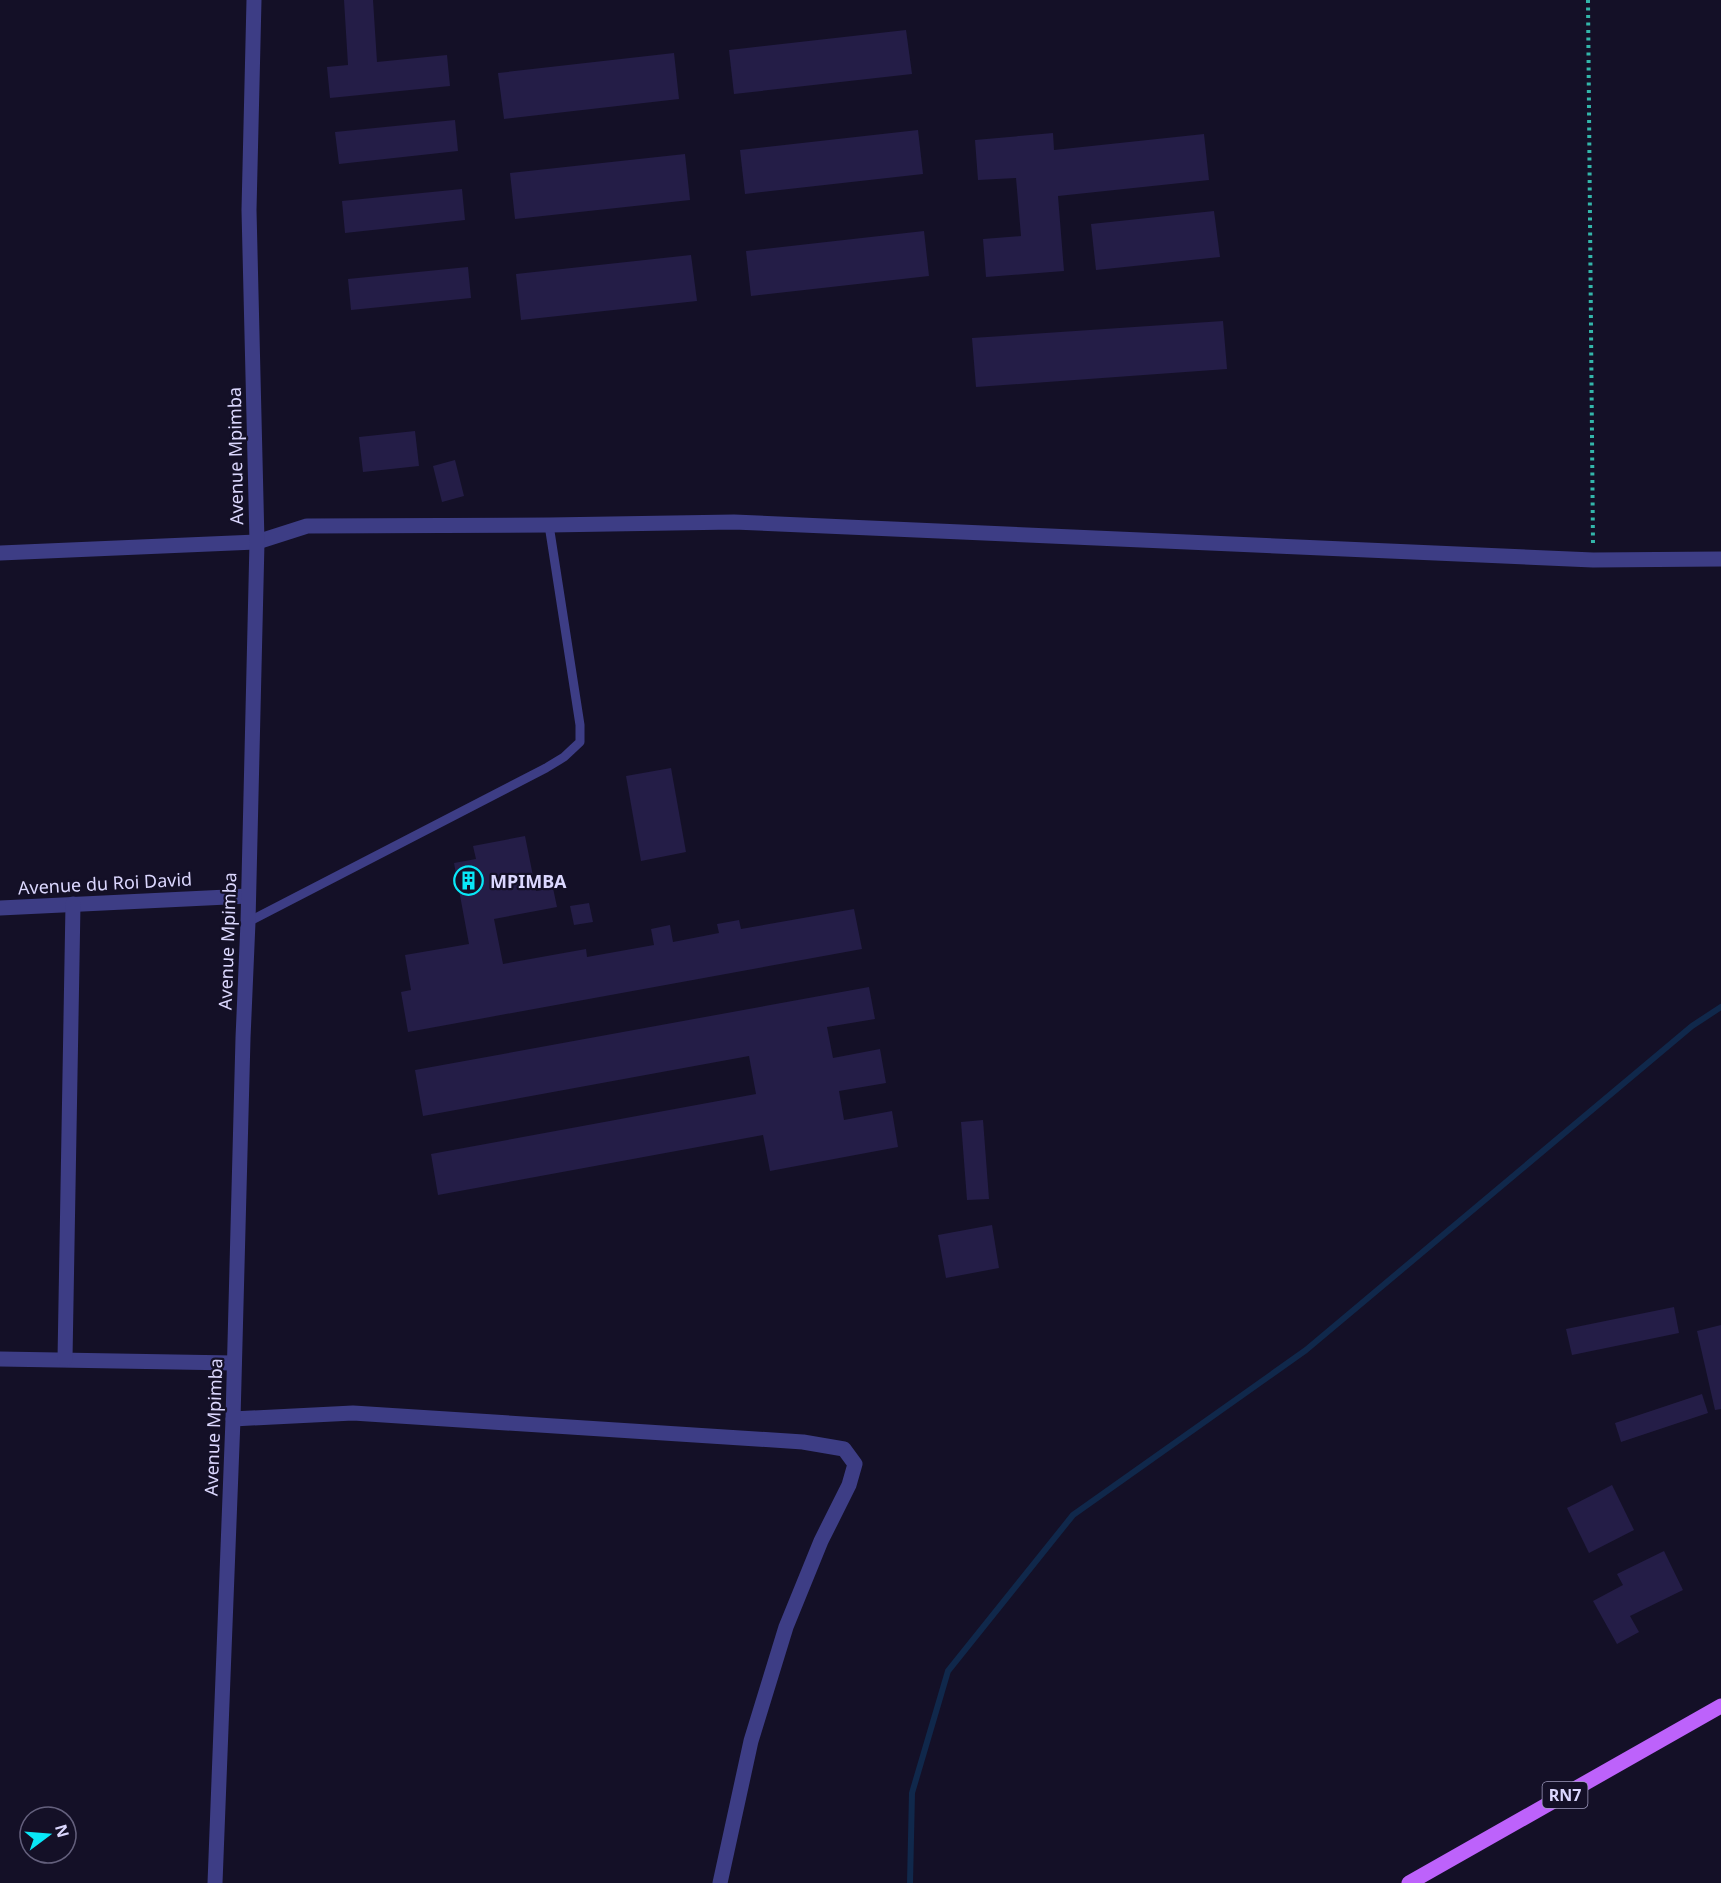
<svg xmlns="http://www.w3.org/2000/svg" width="1721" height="1883" viewBox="0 0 1721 1883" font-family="'Noto Sans',sans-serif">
  <rect width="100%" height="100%" fill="#141027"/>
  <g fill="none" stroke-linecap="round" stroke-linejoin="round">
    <path stroke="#10284b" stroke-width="6" d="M910,1883L912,1793L948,1671L1073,1515L1306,1350L1692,1026L1721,1007"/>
  </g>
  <g fill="#241d47">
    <path d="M344,0H373L377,62L447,55L450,86L330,98L327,67L348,65Z"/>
    <path d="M906,30L912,74L734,94L729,50Z"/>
    <path d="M674,53L679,99L504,119L498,73Z"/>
    <path d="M455,120L458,151L339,164L335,132Z"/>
    <path d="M918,130L923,174L745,194L740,150Z"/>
    <path d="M1053,133L1054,150L1204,134L1209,180L1058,196L1064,271L986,277L983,239L1021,236L1016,178L978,180L975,140Z"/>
    <path d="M685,154L690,200L515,219L510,173Z"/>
    <path d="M462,189L465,220L345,233L342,201Z"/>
    <path d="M1214,211L1220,257L1096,270L1091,224Z"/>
    <path d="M924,231L929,276L751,296L746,251Z"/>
    <path d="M691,255L697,301L521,320L516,274Z"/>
    <path d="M468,267L471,298L351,310L348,279Z"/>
    <path d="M1223,321L1227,369L976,387L972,338Z"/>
    <path d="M415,431L419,466L363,472L359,437Z"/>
    <path d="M455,460L464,496L442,502L433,466Z"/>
    <path d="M671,768L686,852L641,861L626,776Z"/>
    <path d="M525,836L536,891L553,888L557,907L494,919L503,964L586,949L587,957L654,945L651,929L670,925L673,942L719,933L717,924L739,920L741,929L854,909L862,949L408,1032L401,992L411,990L405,955L469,944L454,863L476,859L473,846Z"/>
    <path d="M589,903L593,922L574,925L570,906Z"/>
    <path d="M869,987L875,1019L827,1027L833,1058L880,1049L886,1083L839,1091L844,1120L892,1111L898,1147L770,1171L763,1135L438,1195L431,1154L756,1094L749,1056L423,1116L415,1070Z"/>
    <path d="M983,1120L989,1199L967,1200L961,1122Z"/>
    <path d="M992,1225L999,1268L946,1278L938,1235Z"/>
    <path d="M1674,1307L1679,1333L1572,1355L1566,1329Z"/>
    <path d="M1721,1325V1409L1715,1410L1697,1331Z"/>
    <path d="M1702,1394L1708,1413L1621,1442L1615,1423Z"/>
    <path d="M1612,1485L1634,1530L1589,1553L1567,1508Z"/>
    <path d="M1664,1551L1683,1590L1630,1616L1639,1632L1617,1644L1593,1601L1623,1585L1617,1574Z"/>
  </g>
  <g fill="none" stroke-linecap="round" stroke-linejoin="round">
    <path stroke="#33b6aa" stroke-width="4" stroke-dasharray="3 4.5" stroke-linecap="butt" d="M1588,0L1593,545"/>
    <path stroke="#3d3d85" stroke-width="9" d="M248,922L546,768L564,757L580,742V725L549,525"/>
    <g stroke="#3d3d85" stroke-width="15">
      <path d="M0,553L257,542L307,526L549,525L734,522L1593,560L1721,559"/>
      <path d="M0,908L248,896"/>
      <path d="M0,1359L234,1363"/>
      <path d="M65,1359L73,904"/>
      <path d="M233,1419L353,1413L803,1442L844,1449L855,1464L849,1485L821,1541L786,1627L751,1741L720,1883"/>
      <path d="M215,1883L233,1419L243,1038L248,922L257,542L249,210L254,0"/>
    </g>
    <path stroke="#bd62fb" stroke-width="15" d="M1409,1883L1721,1706"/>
  </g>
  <defs>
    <symbol id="building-ring" viewBox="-11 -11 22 22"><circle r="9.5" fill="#141027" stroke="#09e8f8" stroke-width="1.5"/><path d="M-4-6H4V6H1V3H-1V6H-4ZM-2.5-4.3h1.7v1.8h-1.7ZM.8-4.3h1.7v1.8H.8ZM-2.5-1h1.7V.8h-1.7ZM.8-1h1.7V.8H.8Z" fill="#09e8f8"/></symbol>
  </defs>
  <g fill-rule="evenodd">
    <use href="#building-ring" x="452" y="864" width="33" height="33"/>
  </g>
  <g text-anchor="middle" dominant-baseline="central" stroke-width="4.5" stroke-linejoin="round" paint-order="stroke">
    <rect fill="#141027" stroke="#9f9bbe" stroke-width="1.5" x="1542.5" y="1782" width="45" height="26" rx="4.5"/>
    <g font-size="16" font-weight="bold" fill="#dbd7fe">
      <text x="1565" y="1795">RN7</text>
    </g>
    <g font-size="18" fill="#dbd7fe" stroke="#141027">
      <text transform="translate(235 456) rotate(-91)">Avenue Mpimba</text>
      <text transform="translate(105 883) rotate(-3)">Avenue du Roi David</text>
      <text transform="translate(227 941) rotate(-88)">Avenue Mpimba</text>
      <text transform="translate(213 1427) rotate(-88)">Avenue Mpimba</text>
    </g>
    <g font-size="18" font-weight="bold" fill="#dbd7fe" stroke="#141027" text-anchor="start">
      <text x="490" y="881">MPIMBA</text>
    </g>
  </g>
  <g transform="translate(48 1835) rotate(74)"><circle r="28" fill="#141027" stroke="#64607d" stroke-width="1.5"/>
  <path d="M0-4.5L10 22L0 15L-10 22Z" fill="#09e8f8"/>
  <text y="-9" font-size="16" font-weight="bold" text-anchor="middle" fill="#dbd7fe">N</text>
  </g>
</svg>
